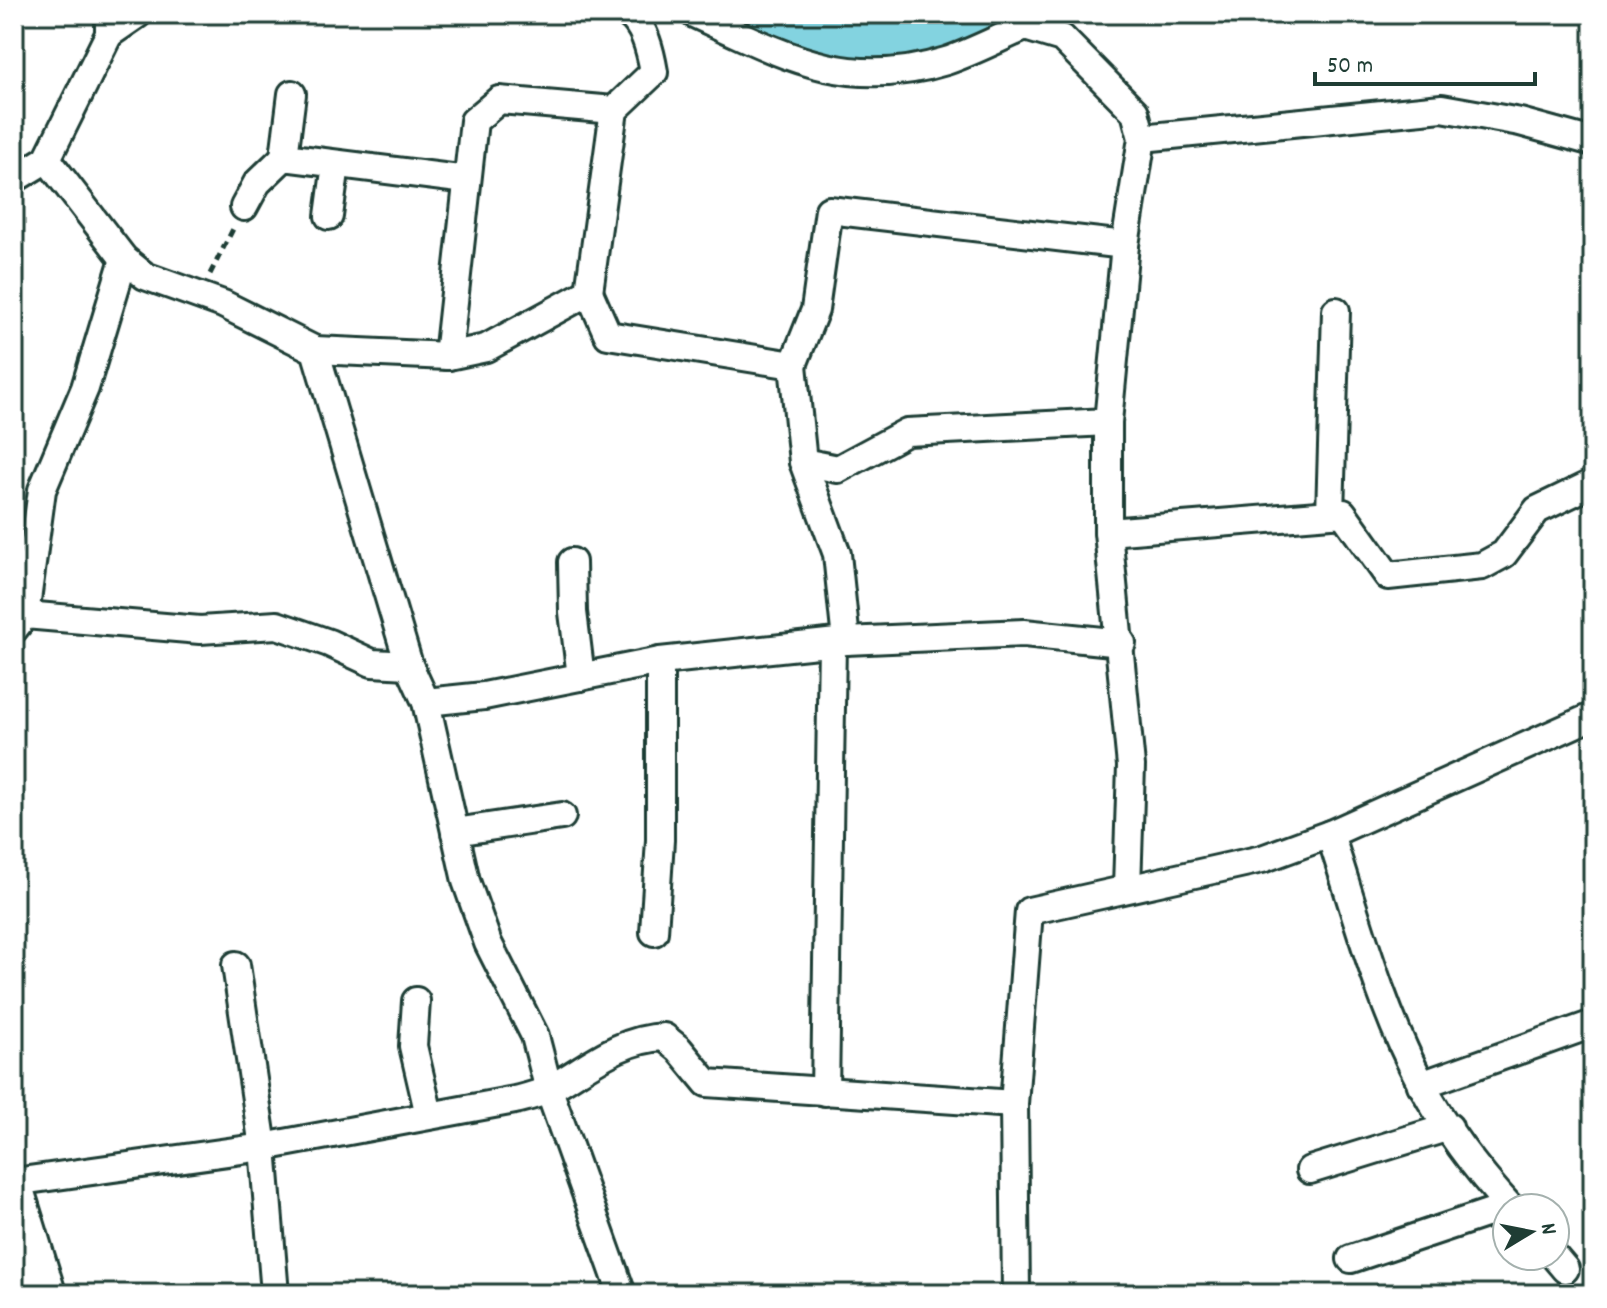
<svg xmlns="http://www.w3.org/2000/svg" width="1607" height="1308" viewBox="0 0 1607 1308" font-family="Dekko,sans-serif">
  <rect width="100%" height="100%" fill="#fff"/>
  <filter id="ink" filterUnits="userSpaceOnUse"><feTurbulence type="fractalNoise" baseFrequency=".0125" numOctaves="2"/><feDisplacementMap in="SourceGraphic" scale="16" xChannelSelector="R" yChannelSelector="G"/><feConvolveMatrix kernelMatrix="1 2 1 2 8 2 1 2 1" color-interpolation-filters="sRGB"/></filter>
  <g filter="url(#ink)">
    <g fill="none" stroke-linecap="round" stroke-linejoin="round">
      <path stroke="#83d3e0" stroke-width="52" d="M748,14L865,43L911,38L988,14"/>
      <defs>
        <g id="minor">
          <path d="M694,14C783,55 846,92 946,61C973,52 999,38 1025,27L1062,38L1135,112L1142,138L1125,245L1108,422V532L1131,766L1127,887"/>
          <path d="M109,34L138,14"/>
          <path d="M1142,138L1442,108L1520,122L1593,142"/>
          <path d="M284,157L292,94"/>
          <path d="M47,159L124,259L145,276L223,304L315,350L409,665L426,702L466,881L488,943L535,1036L549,1090L622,1294"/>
          <path d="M14,179L47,159L109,34V14"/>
          <path d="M244,207L257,183L284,157L467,180"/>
          <path d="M329,216L336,164"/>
          <path d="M589,292L608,335L793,365L803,462L838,469L907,432L1108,422"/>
          <path d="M315,350L448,356L474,121L499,100L614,110L654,72C651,54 645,25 628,14"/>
          <path d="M448,356L486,348L589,292L614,110"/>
          <path d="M793,365L815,310L829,210L1125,245"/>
          <path d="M803,462L837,554L846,641"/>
          <path d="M1330,514L1336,311"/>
          <path d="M1108,532L1343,513L1388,576L1482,566L1504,554L1537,510L1593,483"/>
          <path d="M572,562L573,612L581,677"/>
          <path d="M25,615L42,490L85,388L124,259"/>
          <path d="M14,629L25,615L200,630L277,625L329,643L372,663L409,665"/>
          <path d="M426,702L484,696L660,661L846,641L1024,633L1122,643"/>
          <path d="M455,832L562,816"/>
          <path d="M1330,834C1357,917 1380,1007 1422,1085C1446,1130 1477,1171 1511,1208"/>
          <path d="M654,932L660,840V661"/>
          <path d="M236,965L263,1147L275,1294"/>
          <path d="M416,1001L413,1046L429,1115"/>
          <path d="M1421,1085L1593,1024"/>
          <path d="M825,1092L832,643"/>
          <path d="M1310,1170L1449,1127"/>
          <path d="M14,1182L263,1147L515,1100C527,1097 541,1094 551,1088C588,1067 619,1039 664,1037L679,1049L707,1083L1014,1104"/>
          <path d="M1554,1256L1565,1269"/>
          <path d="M1351,1259L1509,1206"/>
          <path d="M1016,1294L1014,1104L1029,911L1262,859L1330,834L1593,716"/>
        </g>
        <path id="primary" d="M14,1197L44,1294"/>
      </defs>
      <use href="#minor" stroke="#1f3d34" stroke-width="32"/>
      <use href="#primary" stroke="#1f3d34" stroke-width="48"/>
      <path stroke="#1f3d34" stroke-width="5" stroke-dasharray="8 6" stroke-linecap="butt" d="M210,274L233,229"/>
      <use href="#minor" stroke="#fff" stroke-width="26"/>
      <use href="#primary" stroke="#fff" stroke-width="42"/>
    </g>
  </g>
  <rect width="1607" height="1308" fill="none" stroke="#fff" stroke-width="48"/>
  <rect x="24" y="24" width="1559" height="1260" fill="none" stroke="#1f3d34" stroke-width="3" filter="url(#ink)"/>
  <g transform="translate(1531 1232) rotate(80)"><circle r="38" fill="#ffffff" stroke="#a5b1ae" stroke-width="2"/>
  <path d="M0-6L14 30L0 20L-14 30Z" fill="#1f3d34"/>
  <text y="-12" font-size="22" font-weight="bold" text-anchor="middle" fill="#1f3d34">N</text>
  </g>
  <path d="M1315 72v12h220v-12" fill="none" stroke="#1f3d34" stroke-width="4"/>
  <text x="1327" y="72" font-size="24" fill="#1f3d34" stroke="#ffffff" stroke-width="6" paint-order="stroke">50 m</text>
</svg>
